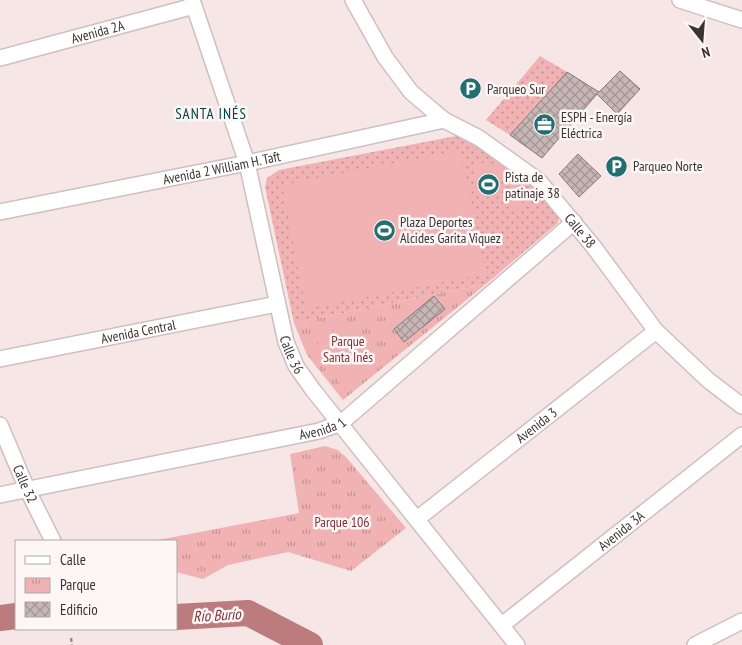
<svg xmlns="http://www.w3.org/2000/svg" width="742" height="645" viewBox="0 0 742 645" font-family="'PT Sans Narrow',sans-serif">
  <defs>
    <pattern id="grass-dots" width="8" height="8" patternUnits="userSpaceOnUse" patternTransform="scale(1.25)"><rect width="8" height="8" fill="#f0b2b3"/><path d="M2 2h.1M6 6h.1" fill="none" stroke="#c49292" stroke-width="1.8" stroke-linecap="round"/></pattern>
    <pattern id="park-tufts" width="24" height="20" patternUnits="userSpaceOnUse" patternTransform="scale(1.25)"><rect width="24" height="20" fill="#f0b2b3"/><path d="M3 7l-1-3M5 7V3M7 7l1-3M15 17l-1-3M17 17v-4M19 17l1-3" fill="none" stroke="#c49292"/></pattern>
    <pattern id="building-cross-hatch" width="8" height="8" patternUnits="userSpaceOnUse" patternTransform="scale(1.25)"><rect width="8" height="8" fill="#c7b6b6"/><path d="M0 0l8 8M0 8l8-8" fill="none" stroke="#a39595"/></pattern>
  </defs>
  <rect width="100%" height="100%" fill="#f7e6e6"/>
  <g fill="url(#grass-dots)">
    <path d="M540,56L567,72L510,135L486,120Z"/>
    <path d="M456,136C476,140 554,196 559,216C559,218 558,221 558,223L486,284L294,323L265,187L267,178L279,170Z"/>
  </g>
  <g fill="url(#park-tufts)">
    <path d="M486,284L343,400L307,355L294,323Z"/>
    <path d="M325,446L338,450L346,457L406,528L351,571L288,552L228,565L203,579L176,572V541H153L299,513L290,454Z"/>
  </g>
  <g fill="#f0b2b3">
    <path d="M461,150L486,274L306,309L282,185Z"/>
    <path d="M479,162L505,169L510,172L487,198C478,196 471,172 474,164Z"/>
    <path d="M508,188L524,204L514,213L498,197Z"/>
    <path d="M339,326L374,366L346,390L310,350Z"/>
  </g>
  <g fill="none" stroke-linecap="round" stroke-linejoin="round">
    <g stroke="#bc7c7d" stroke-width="26">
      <path d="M176,617L248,613L310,645"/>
      <path d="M0,618L16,616"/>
    </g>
  </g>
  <g fill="url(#building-cross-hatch)" stroke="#877878">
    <path d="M620,71L640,89L617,114L597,94L542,158L510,135L567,72L599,92Z"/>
    <path d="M578,154L601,176L579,197L559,174Z"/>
    <path d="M434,296L445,309L404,342L394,329Z"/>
  </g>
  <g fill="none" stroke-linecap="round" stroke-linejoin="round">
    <defs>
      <g id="minor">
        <path id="s1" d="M192,0L247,163L286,342L296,366L313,390L517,645"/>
        <path id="s2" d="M353,0L385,57L411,92L444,120L479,138L539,181L593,246L656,331L708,380L742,406"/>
        <path d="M680,0L742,20"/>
        <path id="s3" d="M0,58L194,6"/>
        <path id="s4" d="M0,212L247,163L444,120"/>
        <path id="s5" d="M0,359L277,304"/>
        <path id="s6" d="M0,425L27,489L53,541"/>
        <path id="s7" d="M0,495L319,431L341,423L574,222"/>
        <path id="s8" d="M417,519L656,331"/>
        <path id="s9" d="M502,625L742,435"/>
        <path d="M695,645L742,621"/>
      </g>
    </defs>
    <use href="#minor" stroke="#cfbfbf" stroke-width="18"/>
    <path stroke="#9b8f8f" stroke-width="2.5" stroke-dasharray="4 2.5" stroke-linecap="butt" d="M71,638L72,645"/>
    <use href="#minor" stroke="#fff" stroke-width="15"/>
  </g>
  <defs>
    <symbol id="parking-disc" viewBox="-11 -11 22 22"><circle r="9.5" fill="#226e70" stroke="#fdf6f6"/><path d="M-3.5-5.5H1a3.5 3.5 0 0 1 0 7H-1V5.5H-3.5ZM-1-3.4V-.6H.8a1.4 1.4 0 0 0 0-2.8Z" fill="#fff"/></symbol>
    <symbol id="office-disc" viewBox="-11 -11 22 22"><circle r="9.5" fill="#226e70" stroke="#fdf6f6"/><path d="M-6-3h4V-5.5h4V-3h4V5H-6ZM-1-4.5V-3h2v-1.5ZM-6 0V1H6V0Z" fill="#fff"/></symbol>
    <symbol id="stadium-disc" viewBox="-11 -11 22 22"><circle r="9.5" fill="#226e70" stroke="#fdf6f6"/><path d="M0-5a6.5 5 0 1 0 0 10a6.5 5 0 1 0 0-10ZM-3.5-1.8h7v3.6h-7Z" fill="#fff"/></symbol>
  </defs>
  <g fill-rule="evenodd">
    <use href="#parking-disc" x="458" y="76" width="25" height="25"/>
    <use href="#office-disc" x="532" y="112" width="25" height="25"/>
    <use href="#parking-disc" x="604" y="154" width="25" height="25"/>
    <use href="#stadium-disc" x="476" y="172" width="25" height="25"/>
    <use href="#stadium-disc" x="372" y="218" width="25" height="25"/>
  </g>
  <g text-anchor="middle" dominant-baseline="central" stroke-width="5" stroke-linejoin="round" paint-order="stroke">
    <g font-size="14" fill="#3b3434" stroke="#fdf6f6">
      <text stroke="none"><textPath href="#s3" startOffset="101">Avenida 2A</textPath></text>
      <text stroke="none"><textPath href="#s4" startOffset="226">Avenida 2 William H. Taft</textPath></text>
      <text stroke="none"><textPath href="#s2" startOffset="330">Calle 38</textPath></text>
      <text stroke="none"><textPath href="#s5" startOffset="141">Avenida Central</textPath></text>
      <text stroke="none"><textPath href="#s1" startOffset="369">Calle 36</textPath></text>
      <text stroke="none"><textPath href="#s8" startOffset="152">Avenida 3</textPath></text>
      <text stroke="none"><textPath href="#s7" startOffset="329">Avenida 1</textPath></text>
      <text stroke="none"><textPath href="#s6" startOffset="64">Calle 32</textPath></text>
      <text stroke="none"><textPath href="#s9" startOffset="152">Avenida 3A</textPath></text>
    </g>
    <g font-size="14" fill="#3b3434" stroke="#fdf6f6" text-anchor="start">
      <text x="487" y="89">Parqueo Sur</text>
      <text x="561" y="117">ESPH - Energía<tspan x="561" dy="16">Eléctrica</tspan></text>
      <text x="633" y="166">Parqueo Norte</text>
      <text x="505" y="177">Pista de<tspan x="505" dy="16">patinaje 38</tspan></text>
      <text x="400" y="222">Plaza Deportes<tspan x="400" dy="16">Alcides Garita Víquez</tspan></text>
    </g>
    <g font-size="14" fill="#803038" stroke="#fdf6f6">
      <text x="348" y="341">Parque<tspan x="348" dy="16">Santa Inés</tspan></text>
      <text x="342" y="522">Parque 106</text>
    </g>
    <g font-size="15" letter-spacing="1" fill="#004446" stroke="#fdf6f6">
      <text x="211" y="113">SANTA INÉS</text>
    </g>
    <g font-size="15" font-style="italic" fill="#813138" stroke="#fdf6f6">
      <text transform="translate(217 615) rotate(-3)">Río Burío</text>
    </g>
  </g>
  <rect x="15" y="540" width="162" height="90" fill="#fdf6f6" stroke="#afa8a8"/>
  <rect x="25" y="556" width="25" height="8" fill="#ffffff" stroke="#afa8a8"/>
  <text x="60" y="565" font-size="15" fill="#3b3434">Calle</text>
  <rect x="25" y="578" width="25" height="15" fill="url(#park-tufts)" stroke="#afa8a8"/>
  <text x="60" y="590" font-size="15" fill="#3b3434">Parque</text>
  <rect x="25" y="602" width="25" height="15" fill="url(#building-cross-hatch)" stroke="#afa8a8"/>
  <text x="60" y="615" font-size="15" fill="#3b3434">Edificio</text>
  <g transform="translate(702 40) rotate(163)" stroke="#fdf6f6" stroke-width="4" paint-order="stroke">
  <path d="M0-4L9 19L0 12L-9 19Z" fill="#3b3434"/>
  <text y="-8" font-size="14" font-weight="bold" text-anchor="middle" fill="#3b3434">N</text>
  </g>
</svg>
